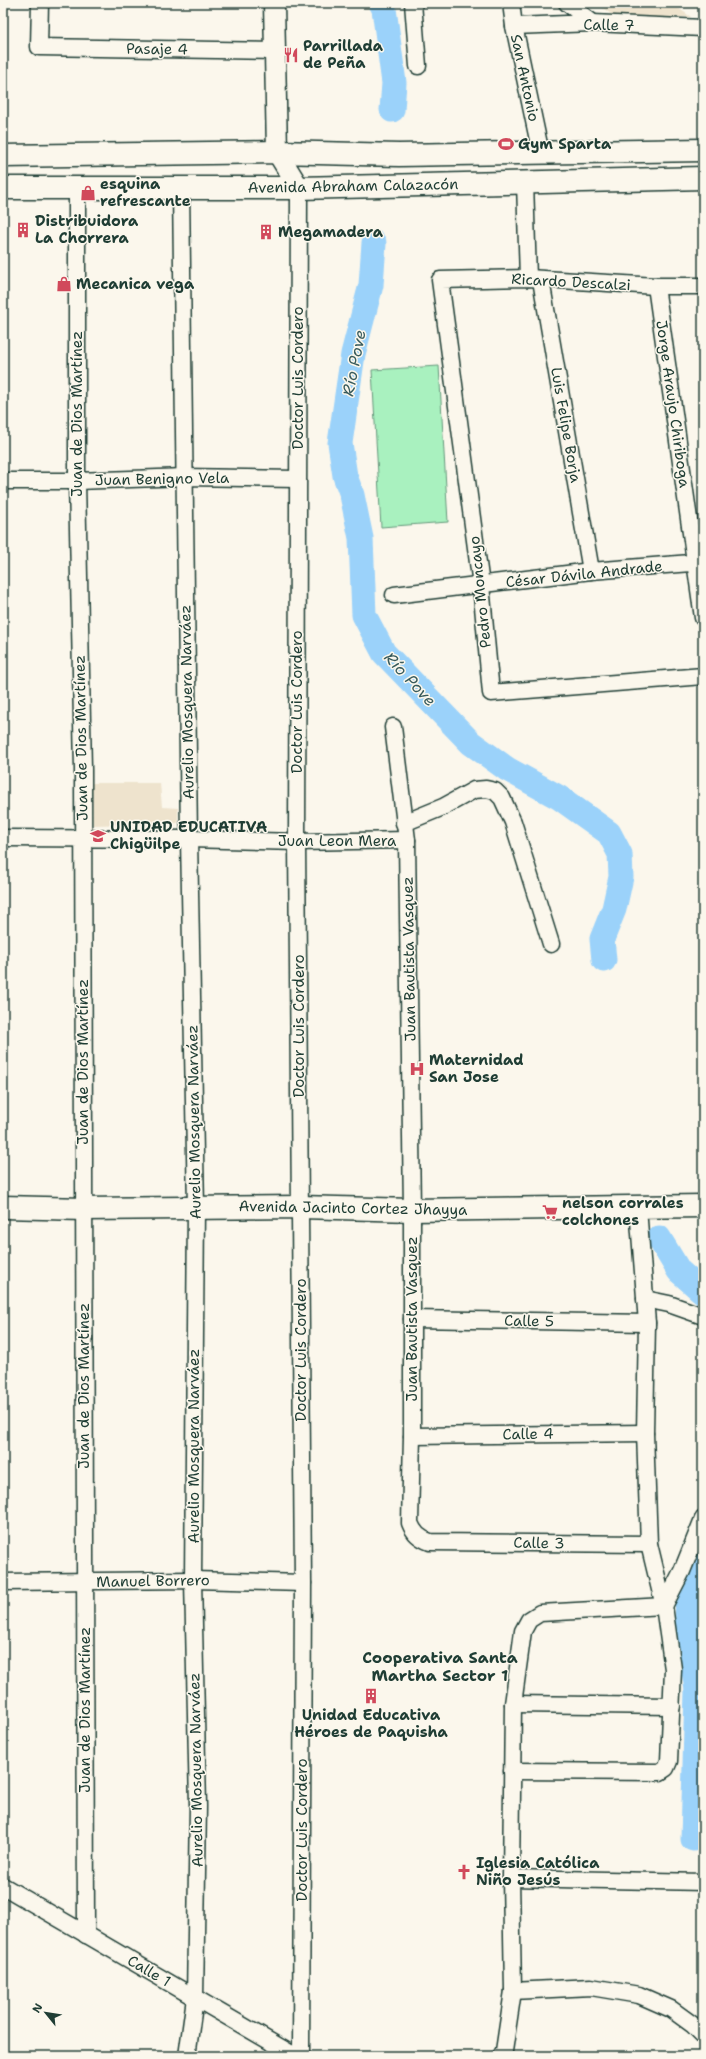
<svg xmlns="http://www.w3.org/2000/svg" width="706" height="2059" viewBox="0 0 706 2059" font-family="'Shantell Sans',sans-serif">
  <rect width="100%" height="100%" fill="#fbf7ec"/>
  <filter id="ink" filterUnits="userSpaceOnUse"><feTurbulence type="fractalNoise" baseFrequency=".025" numOctaves="2"/><feDisplacementMap in="SourceGraphic" scale="8" xChannelSelector="R" yChannelSelector="G"/><feConvolveMatrix kernelMatrix="1 2 1 2 8 2 1 2 1" color-interpolation-filters="sRGB"/></filter>
  <g filter="url(#ink)">
    <g fill="#eee3cd">
      <path d="M596,3H671L691,17H615Z"/>
      <path d="M92,783H160L162,807L178,808V823L93,825Z"/>
    </g>
    <path fill="#a9f1bf" stroke="#64977a" d="M439,366L448,522L381,527L372,370Z"/>
    <g fill="none" stroke-linecap="round" stroke-linejoin="round">
      <g stroke="#9bd2fa" stroke-width="25">
        <path d="M381,3L384,9L394,83L392,110"/>
        <path d="M374,243L371,285L353,354L340,443L345,476L352,495L361,538L364,615L384,653L471,743L507,769L560,798L609,833L620,854L621,877L614,909L602,939L604,960"/>
        <path d="M659,1238L679,1271L703,1292"/>
        <path d="M693,1839L697,1690L688,1633L687,1589L703,1547"/>
      </g>
      <defs>
        <g id="minor">
          <path d="M40,3L39,47L275,51"/>
          <path d="M413,3L418,66"/>
          <path d="M511,3L514,26L541,154"/>
          <path d="M567,3L593,23"/>
          <path d="M514,26L593,23L703,28"/>
          <path d="M525,182L528,278"/>
          <path d="M181,187L189,839L196,1207L193,1580L198,1806L195,1998L187,2056"/>
          <path d="M77,188V481L83,769L86,1935"/>
          <path d="M299,188L297,842L303,1583L301,2056"/>
          <path d="M541,280L591,571"/>
          <path d="M656,286L703,618"/>
          <path d="M703,286H656L528,278L440,280L481,585L491,693L703,676"/>
          <path d="M3,481H77L185,477L297,479"/>
          <path d="M394,595L591,571L703,562"/>
          <path d="M393,727L407,840L412,1210V1436L410,1523C414,1533 419,1538 430,1542L649,1544"/>
          <path d="M404,823L443,807L474,790L486,789L495,791L502,798L513,822L551,944"/>
          <path d="M3,838L189,839L297,842L407,840"/>
          <path d="M645,1299L669,1304L703,1316"/>
          <path d="M412,1319L647,1323"/>
          <path d="M412,1436L645,1433"/>
          <path d="M3,1582L193,1580L303,1583"/>
          <path d="M513,1704L672,1706"/>
          <path d="M512,1771L660,1772L666,1768L669,1761L673,1669L664,1606L649,1544L645,1433L647,1323L638,1208"/>
          <path d="M511,1878L703,1882"/>
          <path d="M3,1886L295,2056"/>
          <path d="M513,1991L591,1987L639,1995L671,2009L693,2025L703,2035"/>
          <path d="M501,2056L504,2051L513,1991L511,1878L513,1704L523,1631L529,1620L540,1613L664,1606L682,1571L703,1519"/>
        </g>
        <path id="tertiary" d="M274,3L277,152L299,188"/>
        <g id="secondary">
          <path d="M3,156L277,152L399,155L703,150"/>
          <path d="M3,188H299L703,178"/>
          <path d="M3,1207L84,1209L300,1207L412,1210L703,1206"/>
        </g>
      </defs>
      <use href="#minor" stroke="#1f3d34" stroke-width="19"/>
      <use href="#tertiary" stroke="#1f3d34" stroke-width="23"/>
      <use href="#secondary" stroke="#1f3d34" stroke-width="25"/>
      <use href="#minor" stroke="#fbf7ec" stroke-width="16"/>
      <use href="#tertiary" stroke="#fbf7ec" stroke-width="20"/>
      <use href="#secondary" stroke="#fbf7ec" stroke-width="22"/>
    </g>
  </g>
  <defs>
    <symbol id="restaurant-bare" viewBox="-9 -9 18 18"><path d="M-5-6h1v4h1v-4h1v4h1v-4h1v5L-1.5 .5V6h-2V.5L-5-1ZM5-6V6H3V1.5H1.5Q1.5-4 5-6Z" fill="#d1495b" stroke="#fbf7ec" stroke-width="2.5" paint-order="stroke"/></symbol>
    <symbol id="stadium-bare" viewBox="-9 -9 18 18"><path d="M0-5a6.5 5 0 1 0 0 10a6.5 5 0 1 0 0-10ZM-3.5-1.8h7v3.6h-7Z" fill="#d1495b" stroke="#fbf7ec" stroke-width="2.5" paint-order="stroke"/></symbol>
    <symbol id="shop-bare" viewBox="-9 -9 18 18"><path d="M-5-2.5h2.3a2.7 3.5 0 0 1 5.4 0H5L5.5 6h-11ZM-1.5-2.5h3a1.5 2.3 0 0 0-3 0Z" fill="#d1495b" stroke="#fbf7ec" stroke-width="2.5" paint-order="stroke"/></symbol>
    <symbol id="building-bare" viewBox="-9 -9 18 18"><path d="M-4-6H4V6H1V3H-1V6H-4ZM-2.5-4.3h1.7v1.8h-1.7ZM.8-4.3h1.7v1.8H.8ZM-2.5-1h1.7V.8h-1.7ZM.8-1h1.7V.8H.8Z" fill="#d1495b" stroke="#fbf7ec" stroke-width="2.5" paint-order="stroke"/></symbol>
    <symbol id="school-bare" viewBox="-9 -9 18 18"><path d="M0-5L7-2L0 1L-7-2ZM-4 1L0 2.5L4 1V4Q0 6-4 4Z" fill="#d1495b" stroke="#fbf7ec" stroke-width="2.5" paint-order="stroke"/></symbol>
    <symbol id="hospital-bare" viewBox="-9 -9 18 18"><path d="M-5-5h3v3.5h4V-5h3V5h-3V1.5h-4V5h-3Z" fill="#d1495b" stroke="#fbf7ec" stroke-width="2.5" paint-order="stroke"/></symbol>
    <symbol id="supermarket-bare" viewBox="-9 -9 18 18"><path d="M-6-5.5h2.5l.6 2H6L4.5 2H-2.5L-4.4-4H-6ZM-1.5 3.2a1.3 1.3 0 1 0 .1 0ZM3 3.2a1.3 1.3 0 1 0 .1 0Z" fill="#d1495b" stroke="#fbf7ec" stroke-width="2.5" paint-order="stroke"/></symbol>
    <symbol id="church-bare" viewBox="-9 -9 18 18"><path d="M-1.2-6h2.4v3.5h3.3v2.4h-3.3V6h-2.4V-.1h-3.3v-2.4h3.3Z" fill="#d1495b" stroke="#fbf7ec" stroke-width="2.5" paint-order="stroke"/></symbol>
  </defs>
  <g fill-rule="evenodd">
    <use href="#restaurant-bare" x="280" y="44" width="22" height="22"/>
    <use href="#stadium-bare" x="495" y="133" width="22" height="22"/>
    <use href="#shop-bare" x="77" y="182" width="22" height="22"/>
    <use href="#building-bare" x="12" y="219" width="22" height="22"/>
    <use href="#building-bare" x="255" y="221" width="22" height="22"/>
    <use href="#shop-bare" x="53" y="273" width="22" height="22"/>
    <use href="#school-bare" x="87" y="825" width="22" height="22"/>
    <use href="#hospital-bare" x="406" y="1058" width="22" height="22"/>
    <use href="#supermarket-bare" x="539" y="1201" width="22" height="22"/>
    <use href="#building-bare" x="360" y="1685" width="22" height="22"/>
    <use href="#church-bare" x="453" y="1861" width="22" height="22"/>
  </g>
  <g text-anchor="middle" dominant-baseline="central" stroke-width="3" stroke-linejoin="round" paint-order="stroke">
    <g font-size="15" fill="#1f3d34" stroke="#fbf7ec">
      <text transform="translate(609 25) rotate(1)">Calle 7</text>
      <text transform="translate(157 49) rotate(1)">Pasaje 4</text>
      <text transform="translate(525 78) rotate(78)">San Antonio</text>
      <text transform="translate(353 186) rotate(-1)">Avenida Abraham Calazacón</text>
      <text transform="translate(571 282) rotate(3)">Ricardo Descalzi</text>
      <text transform="translate(298 378) rotate(-90)">Doctor Luis Cordero</text>
      <text transform="translate(673 404) rotate(82)">Jorge Araujo Chiriboga</text>
      <text transform="translate(77 414) rotate(-90)">Juan de Dios Martínez</text>
      <text transform="translate(566 425) rotate(80)">Luis Felipe Borja</text>
      <text transform="translate(162 479) rotate(-1)">Juan Benigno Vela</text>
      <text transform="translate(584 574) rotate(-6)">César Dávila Andrade</text>
      <text transform="translate(480 592) rotate(-96)">Pedro Moncayo</text>
      <text transform="translate(187 702) rotate(-91)">Aurelio Mosquera Narváez</text>
      <text transform="translate(297 702) rotate(-90)">Doctor Luis Cordero</text>
      <text transform="translate(81 738) rotate(-91)">Juan de Dios Martínez</text>
      <text x="337" y="841">Juan Leon Mera</text>
      <text transform="translate(409 959) rotate(-91)">Juan Bautista Vasquez</text>
      <text transform="translate(299 1026) rotate(-90)">Doctor Luis Cordero</text>
      <text transform="translate(83 1062) rotate(-90)">Juan de Dios Martínez</text>
      <text transform="translate(194 1122) rotate(-91)">Aurelio Mosquera Narváez</text>
      <text transform="translate(353 1208) rotate(1)">Avenida Jacinto Cortez Jhayya</text>
      <text transform="translate(412 1319) rotate(-90)">Juan Bautista Vasquez</text>
      <text transform="translate(529 1321) rotate(1)">Calle 5</text>
      <text transform="translate(301 1350) rotate(-90)">Doctor Luis Cordero</text>
      <text transform="translate(84 1386) rotate(-90)">Juan de Dios Martínez</text>
      <text transform="translate(528 1434) rotate(-1)">Calle 4</text>
      <text transform="translate(194 1446) rotate(-90)">Aurelio Mosquera Narváez</text>
      <text transform="translate(539 1543) rotate(1)">Calle 3</text>
      <text transform="translate(153 1581) rotate(-1)">Manuel Borrero</text>
      <text transform="translate(85 1710) rotate(-90)">Juan de Dios Martínez</text>
      <text transform="translate(196 1770) rotate(-91)">Aurelio Mosquera Narváez</text>
      <text transform="translate(302 1830) rotate(-90)">Doctor Luis Cordero</text>
      <text transform="translate(149 1971) rotate(30)">Calle 1</text>
    </g>
    <g font-size="15" font-weight="bold" fill="#1f3d34" stroke="#fbf7ec" text-anchor="start">
      <text x="303" y="46">Parrillada<tspan x="303" dy="17">de Peña</tspan></text>
      <text x="518" y="144">Gym Sparta</text>
      <text x="100" y="184">esquina<tspan x="100" dy="17">refrescante</tspan></text>
      <text x="35" y="221">Distribuidora<tspan x="35" dy="17">La Chorrera</tspan></text>
      <text x="278" y="232">Megamadera</text>
      <text x="76" y="284">Mecanica vega</text>
      <text x="110" y="827">UNIDAD EDUCATIVA<tspan x="110" dy="17">Chigüilpe</tspan></text>
      <text x="429" y="1060">Maternidad<tspan x="429" dy="17">San Jose</tspan></text>
      <text x="562" y="1203">nelson corrales<tspan x="562" dy="17">colchones</tspan></text>
      <text x="371" y="1715" text-anchor="middle">Unidad Educativa<tspan x="371" dy="17">Héroes de Paquisha</tspan></text>
      <text x="476" y="1863">Iglesia Católica<tspan x="476" dy="17">Niño Jesús</tspan></text>
    </g>
    <g font-size="16" font-style="italic" fill="#385b5c" stroke="#fbf7ec">
      <text transform="translate(354 363) rotate(-79)">Río Pove</text>
      <text transform="translate(410 679) rotate(47)">Río Pove</text>
    </g>
    <g font-size="16" font-weight="bold" fill="#1f3d34" stroke="#fbf7ec">
      <text x="440" y="1657">Cooperativa Santa<tspan x="440" dy="18">Martha Sector 1</tspan></text>
    </g>
  </g>
  <rect width="706" height="2059" fill="none" stroke="#fbf7ec" stroke-width="16"/>
  <rect x="8" y="8" width="690" height="2043" fill="none" stroke="#1f3d34" stroke-width="1.5" filter="url(#ink)"/>
  <g transform="translate(46 2013) rotate(300)" stroke="#fbf7ec" stroke-width="3" paint-order="stroke">
  <path d="M0-3L7 15L0 10L-7 15Z" fill="#1f3d34"/>
  <text y="-6" font-size="11" font-weight="bold" text-anchor="middle" fill="#1f3d34">N</text>
  </g>
</svg>
